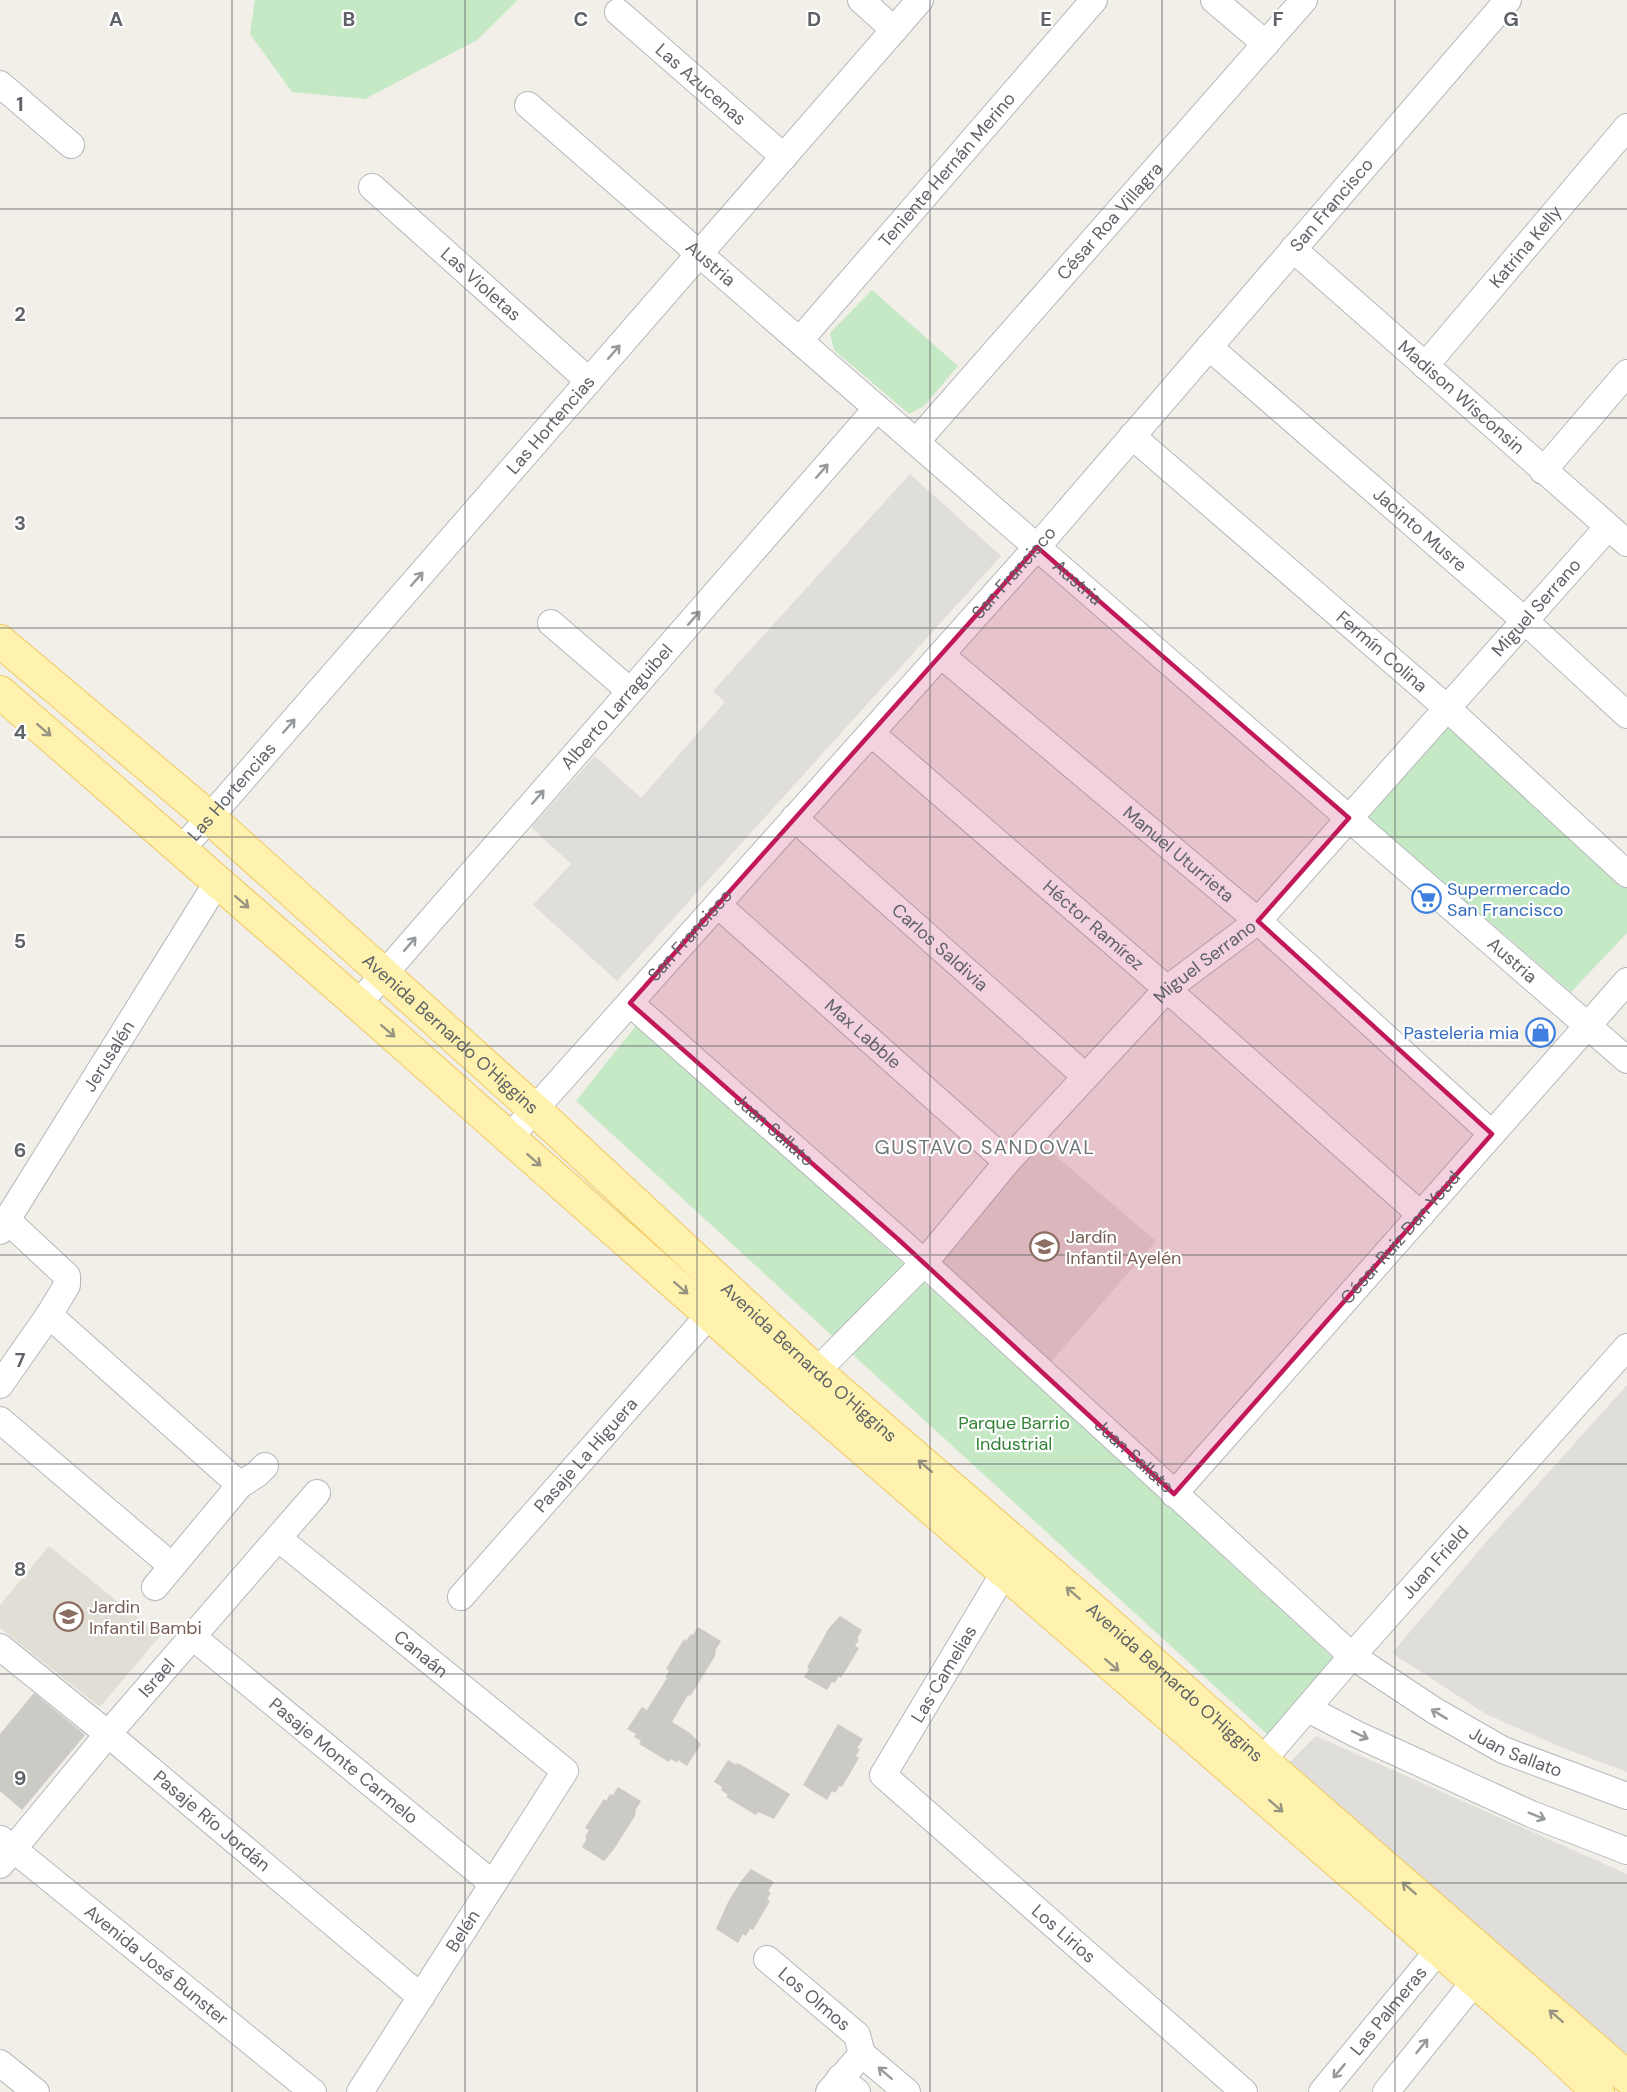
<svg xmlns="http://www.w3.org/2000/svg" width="1627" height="2092" viewBox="0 0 1627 2092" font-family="'DM Sans',sans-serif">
  <rect width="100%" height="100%" fill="#f1efe8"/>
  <g fill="#e0deda">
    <path d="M910,474L1001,556L617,981L533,905L571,864L531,827L595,756L641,798L725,702L713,691Z"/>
    <path d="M1627,1385V1772L1563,1748L1486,1714L1392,1653L1487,1541Z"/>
    <path d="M1316,1736L1627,1874V2058L1285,1767Z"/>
  </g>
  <g fill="#e1ded6">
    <path d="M1036,1139L1156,1241L1050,1363L933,1253Z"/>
    <path d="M49,1546L160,1636L100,1707L0,1628V1605Z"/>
  </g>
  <g fill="#c5e8c5">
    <path d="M255,0H518L477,40L365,99L292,92L250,34Z"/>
    <path d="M872,290L958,366L924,406L909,414L834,350L830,333Z"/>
    <path d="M1438,716L1627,887V933L1571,992L1358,809Z"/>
    <path d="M638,1023L1034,1382L1333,1658L1268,1735L576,1101Z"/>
  </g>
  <g fill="#cccac5">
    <path d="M840,1616L862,1630L857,1638L859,1640L855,1646L859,1648L841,1678L839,1676L835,1683L832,1682L827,1690L804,1677L809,1669L807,1668L810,1662L829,1628Z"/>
    <path d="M698,1627L721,1641L716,1649L715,1656L695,1689L690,1696L688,1695L672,1722L690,1733L701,1744L687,1766L678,1760L677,1763L671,1759L669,1762L639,1744L641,1741L634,1737L636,1734L627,1729L642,1707L647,1710L667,1678L665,1677L669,1671L666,1669L684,1639L686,1641L691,1634L693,1635Z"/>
    <path d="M34,1693L85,1735L22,1810L0,1791V1734Z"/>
    <path d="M838,1724L863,1739L857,1748L860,1749L856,1756L859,1758L842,1787L839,1786L835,1793L832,1791L827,1800L803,1785Z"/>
    <path d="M728,1760L736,1765L737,1763L743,1766L790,1794L774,1819L758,1812L756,1815L726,1797L728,1795L721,1790L722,1787L714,1782Z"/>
    <path d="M618,1787L641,1801L636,1809L635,1816L614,1849L604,1861L582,1847L587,1838L585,1837L589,1830L585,1828L604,1799L606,1801L610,1794L613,1795Z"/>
    <path d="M751,1869L774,1882L768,1891L771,1893L767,1899L770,1901L753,1930L750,1929L746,1936L743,1934L738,1943L716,1929L728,1902L741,1881Z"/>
  </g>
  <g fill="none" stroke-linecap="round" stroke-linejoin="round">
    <defs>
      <g id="minor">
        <path d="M861,0L894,30"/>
        <path d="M1214,0L1266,44"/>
        <path id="s1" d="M618,12L784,157"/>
        <path d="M0,84L71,145"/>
        <path id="s2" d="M528,105L1627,1060"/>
        <path id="s3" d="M372,187L589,381"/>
        <path id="s4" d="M1293,249L1627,543"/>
        <path id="s5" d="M800,340L1094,0"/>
        <path id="s6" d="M1209,347L1524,620L1627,715"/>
        <path id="s7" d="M1425,366L1627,127"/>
        <path id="s8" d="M1132,436L1447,708L1627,874"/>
        <path id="s9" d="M916,442L1304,0"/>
        <path d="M1543,471L1627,373"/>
        <path d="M551,623L630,691"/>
        <path id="s10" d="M941,655L1258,921L1492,1134"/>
        <path id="s11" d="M871,733L1167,989L1421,1215"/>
        <path id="s12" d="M794,818L1085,1076"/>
        <path id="s13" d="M182,849L920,0"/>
        <path id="s14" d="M718,905L1007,1162"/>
        <path id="s15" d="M630,1003L899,1240L1352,1656L1435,1711L1503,1750L1627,1796"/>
        <path id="s16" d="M358,1004L877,408"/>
        <path id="s17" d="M509,1138L1037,547L1508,0"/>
        <path d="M7,1220L67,1276V1285L49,1315"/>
        <path id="s18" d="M0,1231L218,881"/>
        <path d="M0,1385L49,1315L240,1485"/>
        <path id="s19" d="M803,1385L924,1263L1007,1162L1167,989L1258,921L1608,527"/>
        <path d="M0,1420L172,1566"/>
        <path id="s20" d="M1174,1494L1627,981"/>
        <path id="s21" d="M278,1538L565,1771L360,2092"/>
        <path id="s22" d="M1004,1573L883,1775L1244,2092"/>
        <path d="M155,1587L240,1485L257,1474L265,1466"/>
        <path id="s23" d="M461,1597L710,1314"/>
        <path id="s24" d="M193,1637L493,1884"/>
        <path id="s25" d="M0,1647L108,1734L421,1997"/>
        <path d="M1308,1709L1356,1734L1531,1814L1627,1851"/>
        <path id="s26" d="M1250,1775L1352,1656L1627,1347"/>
        <path id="s27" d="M1,1839L313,2092"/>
        <path id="s28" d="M0,1865L108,1734L317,1493"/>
        <path id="s29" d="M767,1959L857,2035L862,2054L907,2092"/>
        <path d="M0,2063L36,2092"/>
        <path d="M840,2078L857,2092"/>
        <path d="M829,2092L862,2054"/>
        <path id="s30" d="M1322,2092L1450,1936"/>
        <path d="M1386,2092L1487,1966"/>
      </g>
      <g id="major">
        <path id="s31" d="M0,641L210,818L534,1109L817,1372L1090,1607L1263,1761L1627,2077"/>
        <path d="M0,692L358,1004L796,1391L1546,2043L1598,2092"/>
      </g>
    </defs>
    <use href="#minor" stroke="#b5b8bc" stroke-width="28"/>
    <use href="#major" stroke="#f2c960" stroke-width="34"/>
    <use href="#minor" stroke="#fff" stroke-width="26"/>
    <use href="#major" stroke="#fff2af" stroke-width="32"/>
  </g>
  <defs><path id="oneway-shaft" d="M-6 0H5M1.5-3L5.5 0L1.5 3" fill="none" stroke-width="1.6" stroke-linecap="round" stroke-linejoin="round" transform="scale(1.5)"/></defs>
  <g stroke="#979a9d">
    <use href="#oneway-shaft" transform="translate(614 352) rotate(-49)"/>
    <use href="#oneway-shaft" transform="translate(822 471) rotate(-49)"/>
    <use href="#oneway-shaft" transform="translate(417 579) rotate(-49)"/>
    <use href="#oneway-shaft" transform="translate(694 618) rotate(-49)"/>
    <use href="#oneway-shaft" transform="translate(289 726) rotate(-49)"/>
    <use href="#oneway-shaft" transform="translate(538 797) rotate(-49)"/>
    <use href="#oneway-shaft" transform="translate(410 944) rotate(-49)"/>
    <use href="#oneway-shaft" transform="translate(1439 1714) rotate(-149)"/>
    <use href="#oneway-shaft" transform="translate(1360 1735) rotate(25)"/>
    <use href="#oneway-shaft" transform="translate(1537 1816) rotate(22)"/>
    <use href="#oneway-shaft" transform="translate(1422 2046) rotate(-51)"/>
    <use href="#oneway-shaft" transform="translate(1339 2071) rotate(130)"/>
    <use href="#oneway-shaft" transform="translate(885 2073) rotate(-139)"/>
  </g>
  <g stroke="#979581">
    <use href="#oneway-shaft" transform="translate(44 730) rotate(41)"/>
    <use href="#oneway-shaft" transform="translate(242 902) rotate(41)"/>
    <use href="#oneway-shaft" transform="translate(388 1031) rotate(41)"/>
    <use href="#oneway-shaft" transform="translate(534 1160) rotate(41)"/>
    <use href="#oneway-shaft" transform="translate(681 1288) rotate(41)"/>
    <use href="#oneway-shaft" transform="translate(925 1466) rotate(-139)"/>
    <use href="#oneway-shaft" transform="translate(1073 1593) rotate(-139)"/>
    <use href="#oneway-shaft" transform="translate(1112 1665) rotate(41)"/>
    <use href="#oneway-shaft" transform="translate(1276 1806) rotate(41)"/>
    <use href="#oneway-shaft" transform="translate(1409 1888) rotate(-139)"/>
    <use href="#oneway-shaft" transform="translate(1556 2016) rotate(-139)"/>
  </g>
  <path fill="#c2185b" fill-opacity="0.2" stroke="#c2185b" stroke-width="4.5" stroke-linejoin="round" d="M1037,547L1349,818L1258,921L1492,1134L1174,1494L899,1240L630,1003Z"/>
  <path fill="none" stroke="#5f6368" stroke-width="1.5" stroke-opacity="0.55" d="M232,0V2092M465,0V2092M697,0V2092M930,0V2092M1162,0V2092M1395,0V2092M0,209H1627M0,418H1627M0,628H1627M0,837H1627M0,1046H1627M0,1255H1627M0,1464H1627M0,1674H1627M0,1883H1627"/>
  <defs>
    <symbol id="supermarket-ring" viewBox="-11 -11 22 22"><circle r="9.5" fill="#fff" stroke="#3f7fe0" stroke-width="1.5"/><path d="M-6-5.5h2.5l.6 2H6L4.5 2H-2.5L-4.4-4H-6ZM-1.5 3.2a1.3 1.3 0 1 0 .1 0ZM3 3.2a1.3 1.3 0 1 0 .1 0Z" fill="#3f7fe0"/></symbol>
    <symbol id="shop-ring" viewBox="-11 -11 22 22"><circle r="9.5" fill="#fff" stroke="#3f7fe0" stroke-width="1.5"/><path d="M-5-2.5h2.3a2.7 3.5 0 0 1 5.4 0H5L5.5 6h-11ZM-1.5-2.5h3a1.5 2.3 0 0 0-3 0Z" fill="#3f7fe0"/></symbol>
    <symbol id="school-ring" viewBox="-11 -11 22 22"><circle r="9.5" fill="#fff" stroke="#8d6e63" stroke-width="1.5"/><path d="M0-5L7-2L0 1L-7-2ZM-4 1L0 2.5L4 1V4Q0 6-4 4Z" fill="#8d6e63"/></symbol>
  </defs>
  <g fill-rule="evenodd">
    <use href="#supermarket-ring" x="1410" y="882" width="33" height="33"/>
    <use href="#shop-ring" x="1524" y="1016" width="33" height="33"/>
    <use href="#school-ring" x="1028" y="1230" width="33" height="33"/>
    <use href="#school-ring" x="52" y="1600" width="33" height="33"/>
  </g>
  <g text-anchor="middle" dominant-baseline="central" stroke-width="4.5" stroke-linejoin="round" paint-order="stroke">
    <g font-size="18" fill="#5f6368" stroke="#fff">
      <text stroke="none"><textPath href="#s1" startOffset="110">Las Azucenas</textPath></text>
      <text stroke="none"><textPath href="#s5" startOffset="225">Teniente Hernán Merino</textPath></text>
      <text stroke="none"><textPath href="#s17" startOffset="1244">San Francisco</textPath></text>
      <text stroke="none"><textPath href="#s9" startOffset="294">César Roa Villagra</textPath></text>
      <text stroke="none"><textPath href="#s7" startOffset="156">Katrina Kelly</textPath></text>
      <text stroke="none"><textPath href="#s2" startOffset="242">Austria</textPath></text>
      <text stroke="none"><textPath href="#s3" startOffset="146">Las Violetas</textPath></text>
      <text stroke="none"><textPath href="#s4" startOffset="224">Madison Wisconsin</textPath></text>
      <text stroke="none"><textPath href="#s13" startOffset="562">Las Hortencias</textPath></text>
      <text stroke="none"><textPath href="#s6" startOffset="279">Jacinto Musre</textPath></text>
      <text stroke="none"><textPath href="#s17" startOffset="758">San Francisco</textPath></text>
      <text stroke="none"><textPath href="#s2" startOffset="728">Austria</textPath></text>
      <text stroke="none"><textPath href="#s19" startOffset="1071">Miguel Serrano</textPath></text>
      <text stroke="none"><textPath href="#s8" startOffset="330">Fermín Colina</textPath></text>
      <text stroke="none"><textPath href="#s16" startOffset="394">Alberto Larraguibel</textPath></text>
      <text stroke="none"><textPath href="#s13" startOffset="76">Las Hortencias</textPath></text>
      <text stroke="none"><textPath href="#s10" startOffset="310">Manuel Uturrieta</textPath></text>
      <text stroke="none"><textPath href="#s11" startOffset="294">Héctor Ramírez</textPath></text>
      <text stroke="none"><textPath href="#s17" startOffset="272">San Francisco</textPath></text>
      <text stroke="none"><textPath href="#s12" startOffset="195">Carlos Saldivia</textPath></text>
      <text stroke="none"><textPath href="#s2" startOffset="1304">Austria</textPath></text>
      <text stroke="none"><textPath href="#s19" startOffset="585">Miguel Serrano</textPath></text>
      <text stroke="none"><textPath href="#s14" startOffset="194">Max Labble</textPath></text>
      <text stroke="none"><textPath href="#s31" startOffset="598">Avenida Bernardo O'Higgins</textPath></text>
      <text stroke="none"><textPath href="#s18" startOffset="206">Jerusalén</textPath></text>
      <text stroke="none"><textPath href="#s15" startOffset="192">Juan Sallato</textPath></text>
      <text stroke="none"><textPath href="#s20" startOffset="342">César Ruiz Dan Youd</textPath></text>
      <text stroke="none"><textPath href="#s31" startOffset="1084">Avenida Bernardo O'Higgins</textPath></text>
      <text stroke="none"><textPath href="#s23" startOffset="189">Pasaje La Higuera</textPath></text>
      <text stroke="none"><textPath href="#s15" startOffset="678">Juan Sallato</textPath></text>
      <text stroke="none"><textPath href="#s26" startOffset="282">Juan Frield</textPath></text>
      <text stroke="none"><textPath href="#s21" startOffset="184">Canaán</textPath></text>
      <text transform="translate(944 1674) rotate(-59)">Las Camelias</text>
      <text stroke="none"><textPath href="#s28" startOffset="244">Israel</textPath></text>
      <text stroke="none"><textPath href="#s31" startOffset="1570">Avenida Bernardo O'Higgins</textPath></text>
      <text stroke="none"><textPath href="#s15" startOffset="1164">Juan Sallato</textPath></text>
      <text stroke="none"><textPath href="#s24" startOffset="195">Pasaje Monte Carmelo</textPath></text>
      <text stroke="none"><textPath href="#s25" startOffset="274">Pasaje Río Jordán</textPath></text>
      <text transform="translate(463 1931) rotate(-57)">Belén</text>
      <text stroke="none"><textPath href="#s22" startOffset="476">Los Lirios</textPath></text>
      <text stroke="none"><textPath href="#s27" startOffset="200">Avenida José Bunster</textPath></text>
      <text stroke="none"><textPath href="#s29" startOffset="62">Los Olmos</textPath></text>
      <text stroke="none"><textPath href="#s30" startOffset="105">Las Palmeras</textPath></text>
    </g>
    <g font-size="18" fill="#366cbe" stroke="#fff" text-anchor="start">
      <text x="1447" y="889">Supermercado<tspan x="1447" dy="21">San Francisco</tspan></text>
      <text x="1519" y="1033" text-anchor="end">Pasteleria mia</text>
    </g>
    <g font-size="18" fill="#785e54" stroke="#fff" text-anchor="start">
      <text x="1066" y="1237">Jardín<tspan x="1066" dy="21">Infantil Ayelén</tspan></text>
      <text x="89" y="1607">Jardin<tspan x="89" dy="21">Infantil Bambi</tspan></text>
    </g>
    <g font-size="18" fill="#348238" stroke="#fff">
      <text x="1014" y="1423">Parque Barrio<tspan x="1014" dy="21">Industrial</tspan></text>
    </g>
    <g font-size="20" letter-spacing="1.5" fill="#70757a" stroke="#fff">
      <text x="985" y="1147">GUSTAVO SANDOVAL</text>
    </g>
  </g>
  <g font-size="20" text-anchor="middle" font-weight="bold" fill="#5f6368" stroke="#fff" stroke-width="4.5" stroke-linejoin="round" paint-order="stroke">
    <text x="116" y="26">A</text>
    <text x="349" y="26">B</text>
    <text x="581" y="26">C</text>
    <text x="814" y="26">D</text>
    <text x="1046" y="26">E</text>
    <text x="1278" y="26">F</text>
    <text x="1511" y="26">G</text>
    <text x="20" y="111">1</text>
    <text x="20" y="321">2</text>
    <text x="20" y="530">3</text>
    <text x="20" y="739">4</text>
    <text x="20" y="948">5</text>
    <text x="20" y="1157">6</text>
    <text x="20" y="1367">7</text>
    <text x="20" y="1576">8</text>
    <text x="20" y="1785">9</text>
  </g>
</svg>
